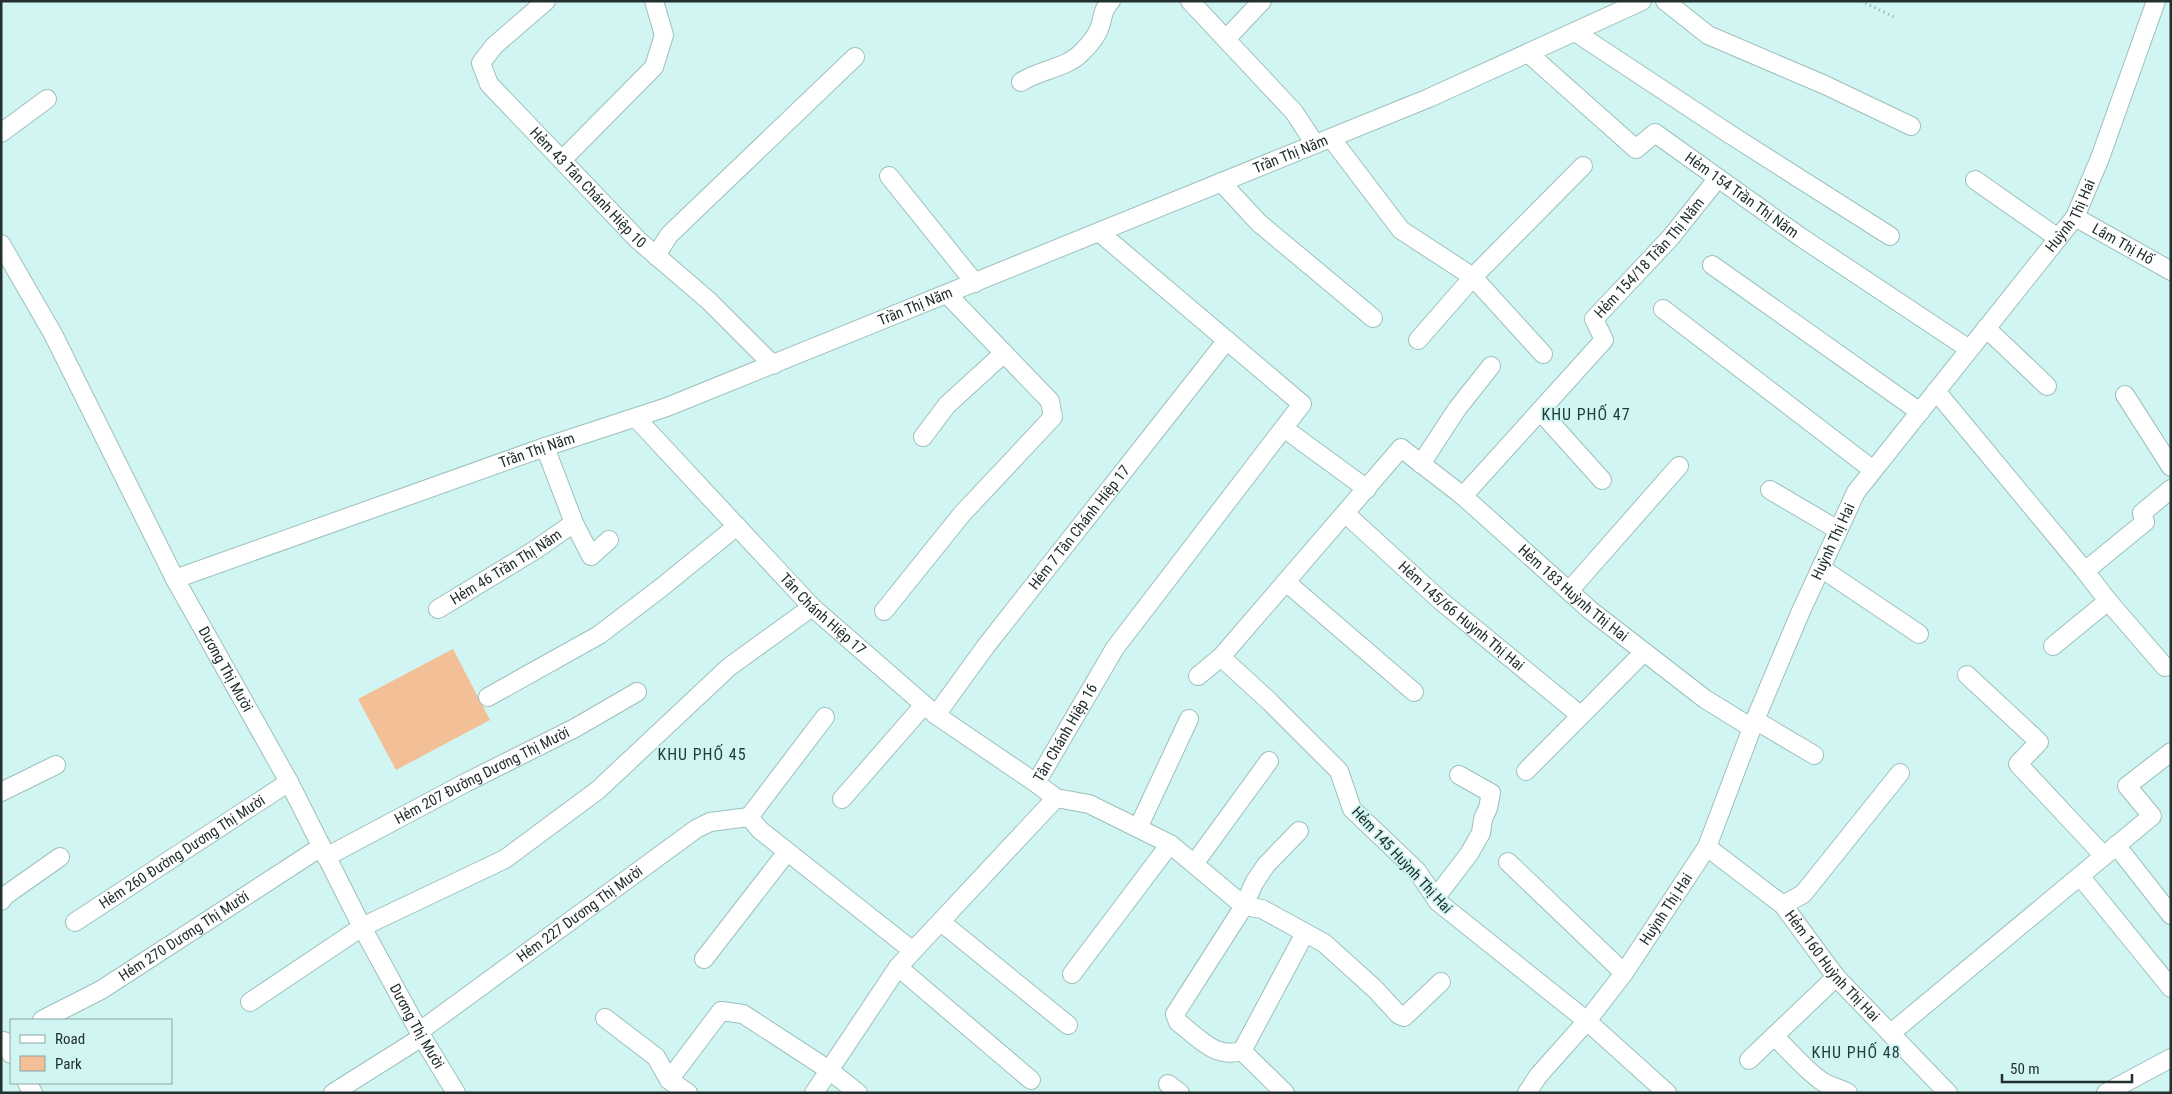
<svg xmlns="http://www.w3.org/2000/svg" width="2172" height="1094" viewBox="0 0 2172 1094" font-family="'Roboto Condensed',sans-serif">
  <rect width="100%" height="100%" fill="#d0f5f2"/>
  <path fill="#f2bf97" d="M453,649L490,720L396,770L358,699Z"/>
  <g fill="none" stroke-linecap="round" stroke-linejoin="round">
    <defs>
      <g id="minor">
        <path id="s1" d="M546,1L494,46L481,63L489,84L638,240L709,301L773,365"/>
        <path d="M1190,1L1294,112L1315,144"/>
        <path d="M1665,1L1708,35L1825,85L1911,126"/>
        <path d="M1575,32L1728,133L1890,236"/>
        <path d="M1226,39L1262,1"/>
        <path id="s2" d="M1528,53L1636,149L1655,133L1799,236L1969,349"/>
        <path d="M1021,82C1040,69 1067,69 1083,51C1089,45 1096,37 1099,29C1104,17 1101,11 1111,1"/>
        <path d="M1,133L47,99"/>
        <path d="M1331,138L1401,230L1473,277L1583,166"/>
        <path d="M562,160L654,67L664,35L654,1"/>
        <path d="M889,176L975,283"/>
        <path d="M1975,180L2058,238"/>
        <path d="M1221,182L1259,223L1373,318"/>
        <path id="s3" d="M2075,217L2171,271"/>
        <path id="s4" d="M1,244L53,334L175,579L289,782L362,927L422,1037L456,1093"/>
        <path d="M656,256L669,235L855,57"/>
        <path d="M1712,265L1920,412"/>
        <path d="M1663,309L1873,470"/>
        <path d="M1986,328L2047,386"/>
        <path d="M1418,340L1473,277L1543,354"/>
        <path d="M1936,391L2085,571L2145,522L2142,513L2171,489"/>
        <path d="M2125,395L2171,467"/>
        <path d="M1540,411L1602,480"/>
        <path id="s5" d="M636,418L812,607L936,715L1036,783"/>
        <path d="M1285,429L1367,489"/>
        <path d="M923,437L947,405L1004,353"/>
        <path d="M545,447L574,523L591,556L609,540"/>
        <path d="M1421,464L1457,409L1491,366"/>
        <path d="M1770,490L1838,530"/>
        <path id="s6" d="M1463,496L1604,340L1594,319L1671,237L1718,178"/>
        <path id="s7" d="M1346,514L1441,601L1580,715"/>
        <path d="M1821,568L1919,634"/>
        <path id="s8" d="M175,579L545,447L667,407L1429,98L1642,1"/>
        <path d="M1286,582L1414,692"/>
        <path d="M1569,591L1679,466"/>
        <path d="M2108,601L2165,667"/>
        <path id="s9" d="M438,609L535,550L574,523"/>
        <path d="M884,611L962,514L1053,417L1050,401L947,294"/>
        <path d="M2053,646L2108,601L2085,571"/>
        <path d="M1967,675L2039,742L2018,764L2104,856"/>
        <path d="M1198,676L1221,657"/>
        <path d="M488,697L599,635L662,587L737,526"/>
        <path id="s10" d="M936,715L986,646L1227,340"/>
        <path d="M825,717L749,817L760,830L913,951"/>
        <path d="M1755,720L1814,755"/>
        <path d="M1526,771L1644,652"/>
        <path d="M1,792L56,765"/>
        <path d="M1056,798L1089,804L1170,844L1244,906L1175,1014L1178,1022C1199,1038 1215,1059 1242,1051"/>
        <path d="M842,799L924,705"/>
        <path d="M1138,828L1189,719"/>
        <path d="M1299,831L1266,865L1254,883L1244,906L1262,909L1324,943L1375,989L1399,1015L1404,1017L1441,982"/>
        <path d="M2116,845L2171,915"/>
        <path id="s11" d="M1707,847L1783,905L1836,977L1948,1093"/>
        <path id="s12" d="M326,857L467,782L575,728L637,692"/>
        <path d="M1508,862L1624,973"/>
        <path d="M1194,864L1269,761"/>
        <path d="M2080,876L2171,988"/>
        <path d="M1436,897L1469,854L1481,833L1483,819L1488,808L1491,793L1459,775"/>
        <path d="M1,901L6,895L60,857"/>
        <path d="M1783,905L1803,894L1900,773"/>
        <path id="s13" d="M75,922L289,782"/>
        <path d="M941,922L1068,1025"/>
        <path d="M704,959L787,852"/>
        <path d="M898,967L1031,1080"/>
        <path d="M1072,974L1170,844"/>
        <path d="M250,1002L362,927L505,859L598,790L729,667L812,607"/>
        <path d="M605,1018L656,1057L669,1080L688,1093"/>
        <path id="s14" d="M42,1020L101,990L321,847"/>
        <path id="s15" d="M420,1031L696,829L710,822L749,817"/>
        <path d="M1891,1033L2152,816L2127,786L2171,752"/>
        <path d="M1774,1036C1790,1051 1805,1070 1823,1082C1831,1087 1840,1088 1848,1093"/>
        <path d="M4,1041L11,1054"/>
        <path d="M1749,1060L1836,977"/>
        <path d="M669,1080L721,1011L743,1014L829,1070L858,1093"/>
        <path d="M27,1083L33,1093"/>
        <path d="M1168,1084L1180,1093"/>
        <path d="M333,1093L422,1037"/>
        <path id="s16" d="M814,1093L898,967L1056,798L1036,783L1115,648L1302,404L1099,232"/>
        <path d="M1285,1093L1242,1051L1305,933"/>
        <path id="s17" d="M1527,1093L1538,1076L1587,1021L1624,973L1707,847L1755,720L1801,611L1856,492L2075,217L2100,158L2156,1"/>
        <path id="s18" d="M1667,1093L1587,1021L1438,902L1417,871L1352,809L1339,771L1270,702L1221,657L1401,448L1463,496L1590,610L1705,699L1752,728"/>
        <path d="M2106,1093L2171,1058"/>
      </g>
    </defs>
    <use href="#minor" stroke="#9cc0bc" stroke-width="20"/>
    <path stroke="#8ca8a6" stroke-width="3" stroke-dasharray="1 4" stroke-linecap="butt" d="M1861,1L1896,18"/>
    <use href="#minor" stroke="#fff" stroke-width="18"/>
  </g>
  <g text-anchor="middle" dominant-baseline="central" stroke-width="4" stroke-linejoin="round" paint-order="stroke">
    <g font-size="15" fill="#22302f" stroke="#d0f5f2">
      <text stroke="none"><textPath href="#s8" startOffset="1194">Trần Thị Năm</textPath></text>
      <text stroke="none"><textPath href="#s1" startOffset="256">Hẻm 43 Tân Chánh Hiệp 10</textPath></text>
      <text stroke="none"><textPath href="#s2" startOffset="276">Hẻm 154 Trần Thị Năm</textPath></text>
      <text stroke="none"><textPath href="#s17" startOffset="1041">Huỳnh Thị Hai</textPath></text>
      <text stroke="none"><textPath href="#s3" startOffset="55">Lâm Thị Hố</textPath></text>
      <text stroke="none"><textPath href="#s6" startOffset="316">Hẻm 154/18 Trần Thị Năm</textPath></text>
      <text stroke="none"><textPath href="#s8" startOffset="789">Trần Thị Năm</textPath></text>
      <text stroke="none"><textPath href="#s8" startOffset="384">Trần Thị Năm</textPath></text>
      <text stroke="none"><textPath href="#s10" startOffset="236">Hẻm 7 Tân Chánh Hiệp 17</textPath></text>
      <text stroke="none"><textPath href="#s17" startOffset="636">Huỳnh Thị Hai</textPath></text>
      <text stroke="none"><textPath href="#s9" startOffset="80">Hẻm 46 Trần Thị Năm</textPath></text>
      <text stroke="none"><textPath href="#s18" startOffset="1131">Hẻm 183 Huỳnh Thị Hai</textPath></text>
      <text stroke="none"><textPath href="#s5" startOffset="271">Tân Chánh Hiệp 17</textPath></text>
      <text stroke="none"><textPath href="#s7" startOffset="154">Hẻm 145/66 Huỳnh Thị Hai</textPath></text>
      <text stroke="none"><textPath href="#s4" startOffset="481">Dương Thị Mười</textPath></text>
      <text stroke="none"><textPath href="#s16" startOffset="466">Tân Chánh Hiệp 16</textPath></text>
      <text stroke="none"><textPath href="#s12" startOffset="176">Hẻm 207 Đường Dương Thị Mười</textPath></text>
      <text stroke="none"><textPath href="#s13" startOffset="128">Hẻm 260 Đường Dương Thị Mười</textPath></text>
      <text transform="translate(1402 860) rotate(47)">Hẻm 145 Huỳnh Thị Hai</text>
      <text stroke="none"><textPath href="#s17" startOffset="231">Huỳnh Thị Hai</textPath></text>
      <text stroke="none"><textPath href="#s15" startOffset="198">Hẻm 227 Dương Thị Mười</textPath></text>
      <text stroke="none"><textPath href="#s14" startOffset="165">Hẻm 270 Dương Thị Mười</textPath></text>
      <text stroke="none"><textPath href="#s11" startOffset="174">Hẻm 160 Huỳnh Thị Hai</textPath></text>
      <text stroke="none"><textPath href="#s4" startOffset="886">Dương Thị Mười</textPath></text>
    </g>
    <g font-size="16" letter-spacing="1" fill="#1c3d3a" stroke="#d0f5f2">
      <text x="1586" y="414">KHU PHỐ 47</text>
      <text x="702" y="754">KHU PHỐ 45</text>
      <text x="1856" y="1052">KHU PHỐ 48</text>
    </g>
  </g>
  <rect width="2172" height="1094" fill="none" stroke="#22302f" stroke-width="5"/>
  <rect x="10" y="1019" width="162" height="65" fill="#d0f5f2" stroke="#8aa6a4"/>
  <rect x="20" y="1035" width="25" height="8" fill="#ffffff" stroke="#8aa6a4"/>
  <text x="55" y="1044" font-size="15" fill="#22302f">Road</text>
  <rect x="20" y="1056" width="25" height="15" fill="#f2bf97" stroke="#8aa6a4"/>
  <text x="55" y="1069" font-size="15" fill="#22302f">Park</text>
  <path d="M2002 1074v8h130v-8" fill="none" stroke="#22302f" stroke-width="2.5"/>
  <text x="2010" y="1074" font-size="15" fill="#22302f" stroke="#d0f5f2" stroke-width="4" paint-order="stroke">50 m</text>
</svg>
